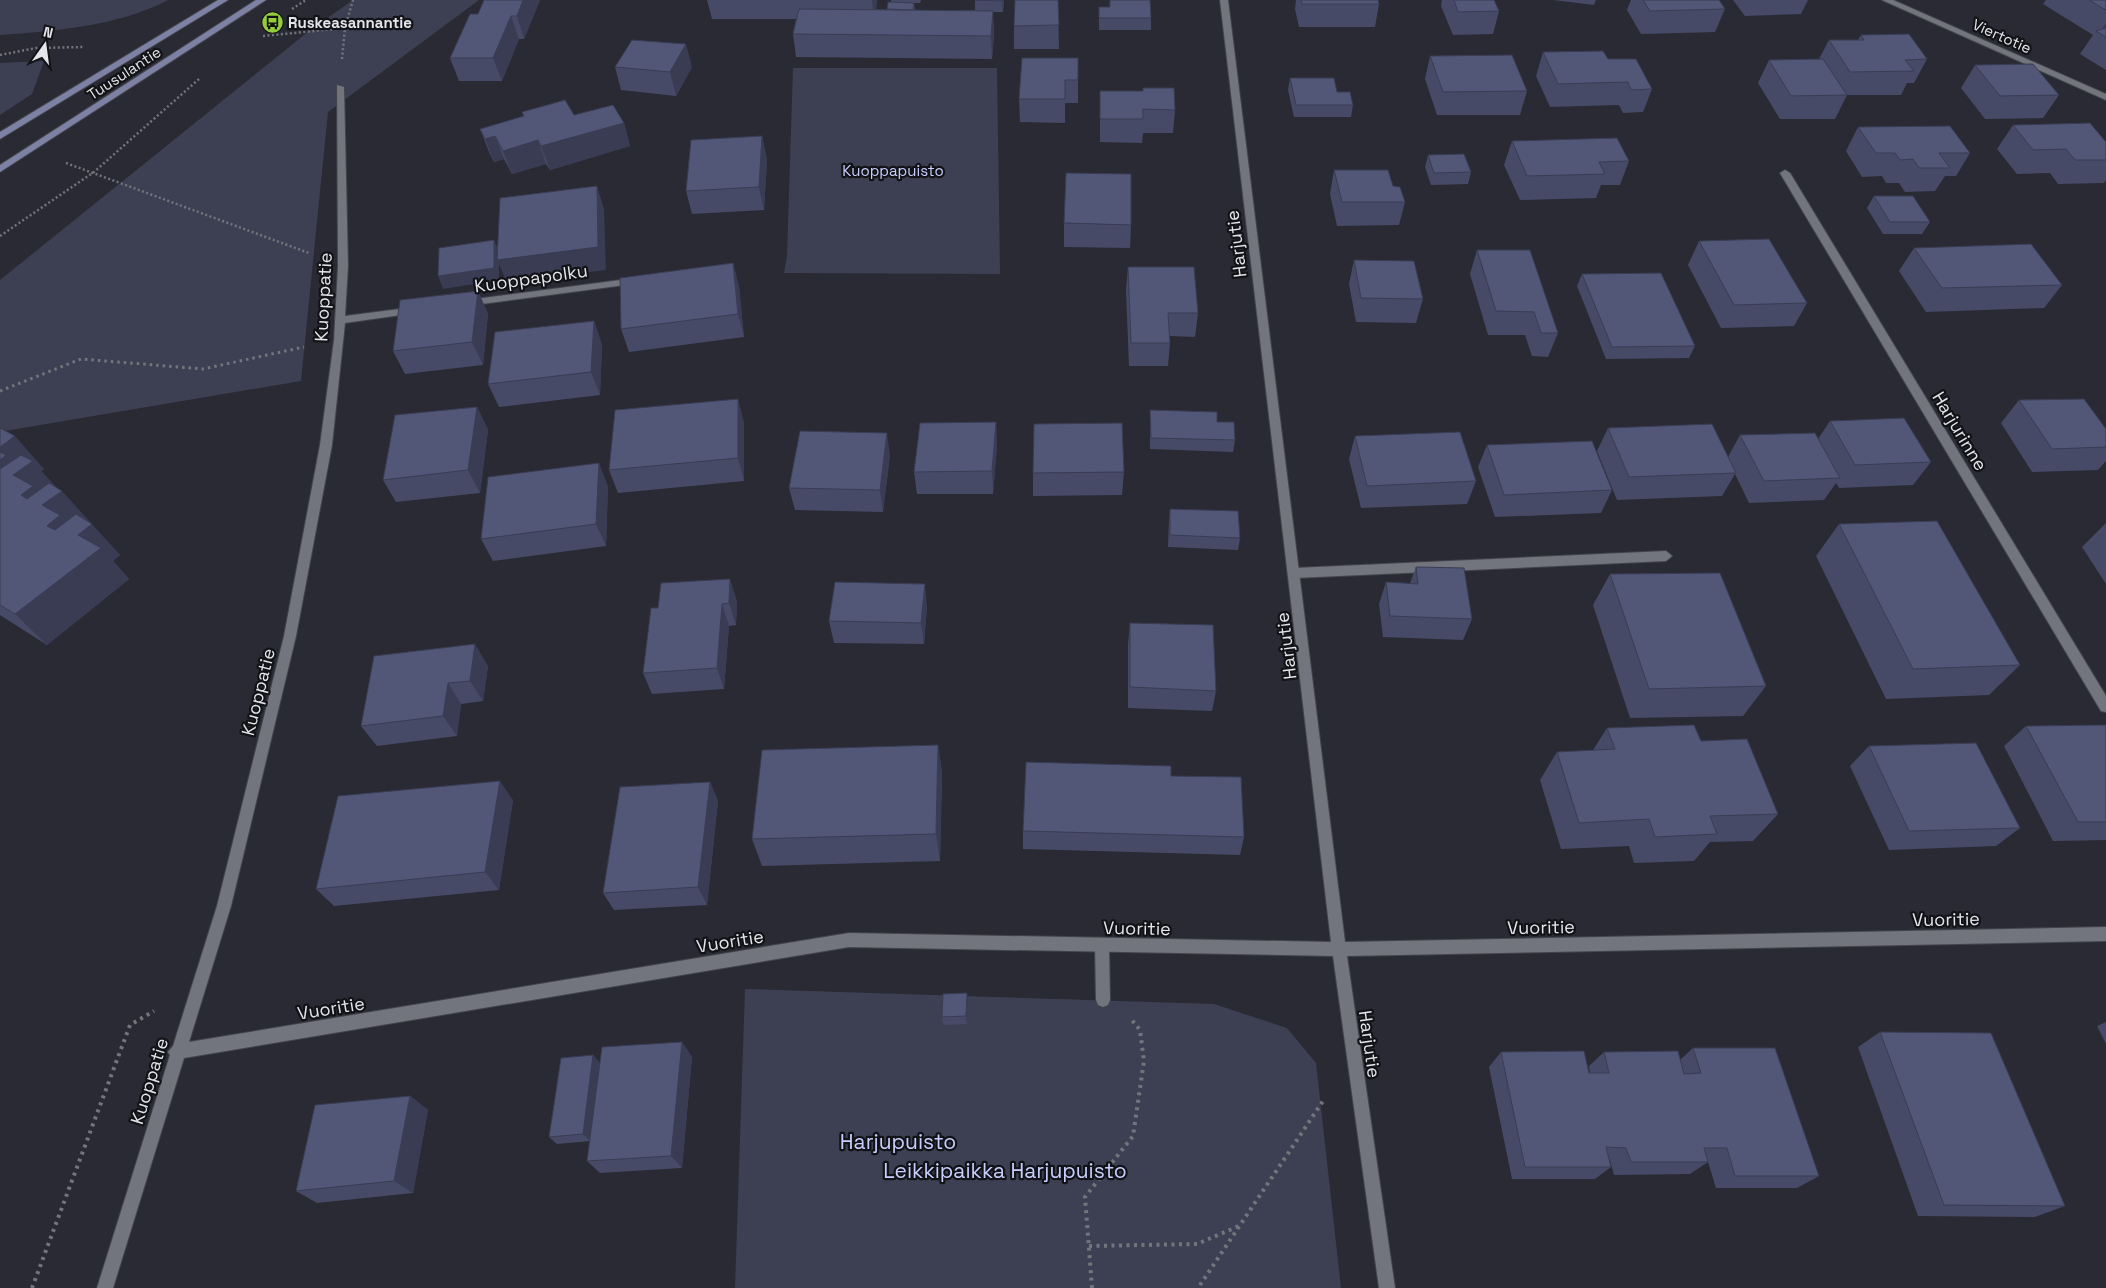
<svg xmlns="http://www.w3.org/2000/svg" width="2106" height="1288" viewBox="0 0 2106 1288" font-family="'Space Grotesk',sans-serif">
  <rect width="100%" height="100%" fill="#292a33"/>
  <g fill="#3d4053">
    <path d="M0,0H168C119,26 55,31 0,35Z"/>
    <path d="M353,0H479L328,112L301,381L5,431L0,435V280L309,31Z"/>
    <path d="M44,61L32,94L0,115V63Z"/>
    <path d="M793,68H997L1000,274L784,273L787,256Z"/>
    <path d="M745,989L1214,1004L1287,1028L1316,1063L1341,1288H735Z"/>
  </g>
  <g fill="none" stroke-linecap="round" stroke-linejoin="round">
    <defs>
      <g id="service">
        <path d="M1666,551L1672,556L1666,561L1295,578L1289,573L1295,568Z"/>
        <path d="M1102,939L1107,941L1109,946L1110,1000L1108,1005L1103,1007L1098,1005L1096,1000L1095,946L1097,941Z"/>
      </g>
      <g id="minor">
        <path d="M1220,0H1228L1345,942L2106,927V941L1347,956L1395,1288H1379L1333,956L849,947L184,1058L113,1288H97L170,1055L168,1052L173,1046L217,906L284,636L320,445L334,340L338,266L337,85L344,87L348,266L345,316L415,307L420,310L415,313L345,323L332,445L296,636L231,906L189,1042L849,933L1331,942Z"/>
        <path d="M1882,0H1893L2106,94V100Z"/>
        <path d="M1785,170L1790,173L2106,696V712L2101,711L1780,173Z"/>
        <path d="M636,278L641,281L640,283L467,306L462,303L467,300Z"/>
      </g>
      <g id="secondary">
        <path d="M218,0H228L0,139V132Z"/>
        <path d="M256,0H266L0,172V165Z"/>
      </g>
    </defs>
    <use href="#service" stroke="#44454c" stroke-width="2"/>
    <use href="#minor" stroke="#44454c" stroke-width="2"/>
    <use href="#secondary" stroke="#44454c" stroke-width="2"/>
    <g stroke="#74757c" stroke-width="2.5" stroke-dasharray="2 2.5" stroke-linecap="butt">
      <path d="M292,9L306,0"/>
      <path d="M263,36L345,28"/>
      <path d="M0,55L36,48L84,47"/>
      <path d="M342,59L345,28L353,0"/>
      <path d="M66,163L309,253"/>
      <path d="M0,236L94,172L199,79"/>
    </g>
    <path stroke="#74757c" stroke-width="3" stroke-dasharray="2.5 4" stroke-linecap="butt" d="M0,391L81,359L203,369L304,347"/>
    <g stroke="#74757c" stroke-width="4" stroke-dasharray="3 4.5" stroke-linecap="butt">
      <path d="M1089,1246L1197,1244L1239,1226"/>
      <path d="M1200,1285L1323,1101"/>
      <path d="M32,1288L130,1025L154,1011"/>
      <path d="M1092,1288L1085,1197L1133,1136L1144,1061L1140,1030L1131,1019"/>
    </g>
    <use href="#service" fill="#72747e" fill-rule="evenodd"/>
    <use href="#minor" fill="#72747e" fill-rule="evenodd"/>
    <use href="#secondary" fill="#7d81a4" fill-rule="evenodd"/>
  </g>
  <g fill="#474a66">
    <path d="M484,0H540L524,39H519L502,81H459L450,58L478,14Z"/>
    <path d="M707,0H877L876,9L887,10L891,2V0H921L920,3H914L915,10H975V0H1004L1003,12H993L994,34L992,59L796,57L793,34L796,19H712Z"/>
    <path d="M1058,0L1059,49H1014V26Z"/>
    <path d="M1110,0H1150L1151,18V30H1099V7H1109Z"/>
    <path d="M1296,0H1378L1379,4L1375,27H1299L1295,9Z"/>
    <path d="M1442,0H1494L1499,11L1493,34L1453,35L1441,6Z"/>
    <path d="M1553,0H1596L1594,5Z"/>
    <path d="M1631,0H1719L1725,9L1715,32L1641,34L1627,10Z"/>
    <path d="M1733,0H1808L1801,14L1745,16Z"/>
    <path d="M2046,0H2106V70L2080,54L2093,35L2043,4Z"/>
    <path d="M1861,35L1927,59L1914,83H1907L1901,95H1847L1835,119H1780L1758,83L1769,60L1819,59L1829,40H1858Z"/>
    <path d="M1543,52L1608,59L1652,89L1643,112L1623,113L1619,105L1550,107L1536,76Z"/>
    <path d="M1430,56L1527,91L1520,115H1437L1425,79Z"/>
    <path d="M1078,58V103H1065V123L1020,122L1019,99Z"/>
    <path d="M1975,65L2059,95L2043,118L1985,119L1961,88Z"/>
    <path d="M615,67H692L676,96L621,90Z"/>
    <path d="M1290,78L1337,92L1353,105L1351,117H1294L1288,90Z"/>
    <path d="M1100,91L1175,110L1173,133H1143L1142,143L1100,142Z"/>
    <path d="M522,112L574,115L624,123L630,146L550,170L546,164L512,174L504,159L494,162L489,152L480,129L523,116Z"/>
    <path d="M2013,125L2106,142V180L2104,183L2058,184L2050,173L2017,174L1997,149Z"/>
    <path d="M1858,127L1970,153L1956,176H1945L1935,191L1905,192L1899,183H1886L1882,176L1862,177L1846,151Z"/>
    <path d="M762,136L767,160L764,210L692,214L686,191Z"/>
    <path d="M1512,141L1629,161L1620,185H1601L1596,198L1520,200L1504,165Z"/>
    <path d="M1428,155L1471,172L1468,184L1431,185L1425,167Z"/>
    <path d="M1334,170L1393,186L1405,202L1399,225L1337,226L1330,194Z"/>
    <path d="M1874,196L1930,222L1922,234H1883L1867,208Z"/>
    <path d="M1064,223L1131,225L1130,248L1064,247Z"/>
    <path d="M1699,241L1807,303L1794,326L1721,328L1688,265Z"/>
    <path d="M1914,248L2062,285L2044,308L1926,312L1899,271Z"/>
    <path d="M1477,250L1558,333L1548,357L1532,356L1525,335H1488L1470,274Z"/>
    <path d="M1354,260L1423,299L1416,323L1356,322L1349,284Z"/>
    <path d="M733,263L739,287L744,337L629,352L621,329Z"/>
    <path d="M1128,267L1198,313L1195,337L1170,336V343L1168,366H1129L1126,290Z"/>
    <path d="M1582,274L1695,346L1689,358L1606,359L1577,286Z"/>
    <path d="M478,291L488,314L483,365L405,374L393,351Z"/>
    <path d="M594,321L602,345L600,395L499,407L488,384Z"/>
    <path d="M2019,400L2106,429V461L2098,470L2032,472L2001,423Z"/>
    <path d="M477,407L488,430L480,493L396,502L383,480Z"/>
    <path d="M1150,410L1217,422L1235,440L1233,452L1150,449Z"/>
    <path d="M1830,421L1931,462L1913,485L1839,488L1836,483L1824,500L1749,503L1735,474L1722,496L1617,500L1597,451L1608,428L1728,457L1740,435L1818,439Z"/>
    <path d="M744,422V481L618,493L609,470Z"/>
    <path d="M996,422L997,445L993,494H917L914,472Z"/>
    <path d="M0,428L44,469L41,471L120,555L113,561L129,579L47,645L0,615Z"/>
    <path d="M1355,436L1476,481L1467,504L1361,508L1349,459Z"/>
    <path d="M1487,445L1612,490L1601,513L1495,517L1478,467Z"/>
    <path d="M890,455L883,512L795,510L789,488Z"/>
    <path d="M1124,472L1122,495L1033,496V473Z"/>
    <path d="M608,486L606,546L493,561L481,539Z"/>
    <path d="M1170,509L1240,538L1238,550L1168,547L1169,520Z"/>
    <path d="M2106,523V584L2082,547Z"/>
    <path d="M1839,524L2020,665L1989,695L1886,699L1816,556Z"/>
    <path d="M1416,567L1472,619L1463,640L1383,637L1379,604L1386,582L1410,583Z"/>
    <path d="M1610,574L1766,686L1743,716L1630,718L1593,605Z"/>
    <path d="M737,601L736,625L729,626L724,689L652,694L643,673L658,608Z"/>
    <path d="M927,605L924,644L834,643L829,621Z"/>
    <path d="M1130,623L1216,691L1212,711L1128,708V644Z"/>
    <path d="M374,656L488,666L483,701L461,704L457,736L377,746L361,726Z"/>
    <path d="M2106,725V840L2053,841L2004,746L2026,726Z"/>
    <path d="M1607,728L1701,741L1778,814L1753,841L1710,842L1694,861L1634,863L1629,846L1561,849L1540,780L1557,752L1593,750Z"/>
    <path d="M938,745L942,774L940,861L762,866L752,839Z"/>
    <path d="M1869,746L2020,828L1996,846L1889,850L1850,766Z"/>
    <path d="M1171,776L1244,837L1240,855L1023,849V831Z"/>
    <path d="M710,782L718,801L707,905L614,910L603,893Z"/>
    <path d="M513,800L499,890L334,906L316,889Z"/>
    <path d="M968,1001L967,1024L943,1025L942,1017Z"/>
    <path d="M2106,1022V1044L2097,1026Z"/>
    <path d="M1880,1032L2065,1206L2035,1217L1918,1216L1858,1047Z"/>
    <path d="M682,1042L692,1057L682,1168L600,1173L587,1161L590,1141L557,1144L549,1137L593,1055L600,1063Z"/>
    <path d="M1693,1048L1819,1176L1797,1188H1716L1708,1162L1690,1174L1614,1175L1610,1160H1609L1611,1167L1595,1179H1512L1489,1067L1501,1052L1590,1073L1589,1066L1604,1052L1680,1060Z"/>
    <path d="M410,1096L428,1110L413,1193L317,1203L296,1191Z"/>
  </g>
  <g fill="#393c53">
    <path d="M523,0H540L524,39L517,16Z"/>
    <path d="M872,0H877L874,20Z"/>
    <path d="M1002,0H1004L1003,12Z"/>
    <path d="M993,11L994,34L992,59L991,36Z"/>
    <path d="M511,16L519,39L502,81L493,58Z"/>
    <path d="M2106,23V34L2099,33Z"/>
    <path d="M686,44L692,67L676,96L670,72Z"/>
    <path d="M624,123L630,146L550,170L541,146Z"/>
    <path d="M495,136L504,159L494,162L485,139Z"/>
    <path d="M762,136L767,160L764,210L759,187Z"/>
    <path d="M538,140L546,164L512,174L503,151Z"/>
    <path d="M597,186L604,209L606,270L507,283L499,264V280L443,289L438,276L494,240L499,252Z"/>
    <path d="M733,263L739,287L744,337L738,314Z"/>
    <path d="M478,291L488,314L483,365L472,342Z"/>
    <path d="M594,321L602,345L600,395L591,372Z"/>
    <path d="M738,399L744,422V481L738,458Z"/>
    <path d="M477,407L488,430L480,493L468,470Z"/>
    <path d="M996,422L997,445L993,494L992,471Z"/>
    <path d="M887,433L890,455L883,512L880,490Z"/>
    <path d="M15,436L44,469L41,471L61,492L62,491L120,555L113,561L129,579L47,645L15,614L76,558L47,526L0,472V447Z"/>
    <path d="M599,463L608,486L606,546L596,524Z"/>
    <path d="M730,579L737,601L736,625L729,603Z"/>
    <path d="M925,584L927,605L924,644L921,623Z"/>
    <path d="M722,604L729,626L724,689L717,668Z"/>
    <path d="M475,644L488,666L483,701L470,681Z"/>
    <path d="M448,683L461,704L457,736L443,716Z"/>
    <path d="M938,745L942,774L940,861L936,834Z"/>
    <path d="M500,781L513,800L499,890L485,872Z"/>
    <path d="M710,782L718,801L707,905L698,887Z"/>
    <path d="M967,993L968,1001L967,1024L966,1016Z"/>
    <path d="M682,1042L692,1057L682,1168L671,1156Z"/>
    <path d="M593,1055L600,1063L590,1141L583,1134Z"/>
    <path d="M410,1096L428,1110L413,1193L394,1181Z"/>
  </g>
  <g fill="#525677" stroke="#393c53">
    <path d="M484,0H523L517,16H511L493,58H450L470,14H478Z"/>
    <path d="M975,0H1002V1Z"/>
    <path d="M1015,0H1058L1059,25L1014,26Z"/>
    <path d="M1110,0H1150L1151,18H1099V7H1110Z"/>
    <path d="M1301,0H1378L1379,4H1302Z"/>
    <path d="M1454,0H1494L1499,11L1458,12Z"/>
    <path d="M1643,0H1719L1725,9L1650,11Z"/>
    <path d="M2089,0H2106V10Z"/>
    <path d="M888,2L914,3L913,10L887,9Z"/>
    <path d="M799,9L993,11L991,36L793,34Z"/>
    <path d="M2106,28V37L2096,31Z"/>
    <path d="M1909,34L1927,59L1905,60L1914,71L1850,72L1829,40H1864L1861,35Z"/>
    <path d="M632,40L686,44L670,72L615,67Z"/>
    <path d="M1603,51L1608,59H1636L1652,89L1631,90L1628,82L1558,84L1543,52Z"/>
    <path d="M1512,55L1527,91L1443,92L1430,56Z"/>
    <path d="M1022,58H1078V80H1065V99H1019Z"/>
    <path d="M1823,59L1847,95L1791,96L1769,60Z"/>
    <path d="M2033,64L2059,95L2000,96L1975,65Z"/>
    <path d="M1290,78H1334L1337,92H1350L1353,105H1296Z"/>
    <path d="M1143,88H1174L1175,110L1143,109V119H1100V91H1143Z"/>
    <path d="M565,100L574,115L613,105L624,123L541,146L538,140L503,151L495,136L485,139L480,129L524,116L522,112Z"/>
    <path d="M2090,123L2106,142V160H2075L2066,149L2033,150L2013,125Z"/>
    <path d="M1950,126L1970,153H1939L1950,168H1919L1913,159L1900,160L1895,153H1876L1858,127Z"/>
    <path d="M762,136L759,187L686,191L691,140Z"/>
    <path d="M1617,138L1629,161L1599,162L1605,174L1527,176L1512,141Z"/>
    <path d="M1464,154L1471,172L1434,173L1428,155Z"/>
    <path d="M1334,170H1388L1393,186L1400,187L1405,202H1342Z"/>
    <path d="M1066,173L1131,174V225L1064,223Z"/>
    <path d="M597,186L598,247L497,260L500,198Z"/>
    <path d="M1874,196H1913L1930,222H1890Z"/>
    <path d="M1769,239L1807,303L1734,305L1699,241Z"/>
    <path d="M494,240V268L438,276L439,248Z"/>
    <path d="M2031,244L2062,285L1942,288L1914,248Z"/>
    <path d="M1477,250H1530L1558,333H1541L1534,312L1496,311Z"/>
    <path d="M1354,260L1414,261L1423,299L1361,298Z"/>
    <path d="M733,263L738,314L621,329L620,278Z"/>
    <path d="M1128,267H1194L1198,313H1168L1170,343H1131Z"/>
    <path d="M1661,273L1695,346L1612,347L1582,274Z"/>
    <path d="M478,291L472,342L393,351L400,300Z"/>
    <path d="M594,321L591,372L488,384L495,332Z"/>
    <path d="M738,399V458L609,470L615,410Z"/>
    <path d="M2084,399L2106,429V447L2052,449L2019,400Z"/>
    <path d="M477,407L468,470L383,480L395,415Z"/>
    <path d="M1150,410L1217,412V422H1234L1235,440L1151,438Z"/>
    <path d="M1904,418L1931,462L1855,465L1830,421Z"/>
    <path d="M996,422L992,471L914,472L920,423Z"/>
    <path d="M1122,423L1124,472L1033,473L1034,424Z"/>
    <path d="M1712,424L1736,473L1629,477L1608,428Z"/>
    <path d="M0,428L15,436L0,447Z"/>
    <path d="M800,431L887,433L880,490L789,488Z"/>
    <path d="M1460,432L1476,481L1367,486L1355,436Z"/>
    <path d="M1815,433L1840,478L1764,481L1740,435Z"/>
    <path d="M1592,441L1612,490L1504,495L1487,445Z"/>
    <path d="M0,452L6,455L0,460Z"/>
    <path d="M21,455L33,461L13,475L33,486L21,495L27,499L49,483L62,491L42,505L60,515L47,526L55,530L76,514L92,524L78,535L101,548L15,614L0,605V469Z"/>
    <path d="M599,463L596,524L481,539L488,477Z"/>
    <path d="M1170,509L1238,511L1240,538L1170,535Z"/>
    <path d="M1937,521L2020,665L1913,669L1839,524Z"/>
    <path d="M1416,567L1464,568L1472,619L1390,616L1386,582L1418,584Z"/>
    <path d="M1720,573L1766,686L1649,689L1610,574Z"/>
    <path d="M730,579L729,603L722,604L717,668L643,673L651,608H658L661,583Z"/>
    <path d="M835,582L925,584L921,623L829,621Z"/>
    <path d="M1130,623L1213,625L1216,691L1130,687Z"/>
    <path d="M475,644L470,681L448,683L443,716L361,726L374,656Z"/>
    <path d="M1694,725L1701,741L1747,739L1778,814L1710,816L1717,834L1655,837L1649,819L1579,823L1557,752L1615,749L1607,728Z"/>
    <path d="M2106,725V822H2078L2026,726Z"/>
    <path d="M1976,743L2020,828L1909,831L1869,746Z"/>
    <path d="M938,745L936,834L752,839L762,750Z"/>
    <path d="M1026,762L1171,766V776L1241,777L1244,837L1023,831Z"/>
    <path d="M500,781L485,872L316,889L338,796Z"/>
    <path d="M710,782L698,887L603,893L620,787Z"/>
    <path d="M967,993L966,1016L942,1017L943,994Z"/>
    <path d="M1880,1032L1991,1033L2065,1206L1944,1205Z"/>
    <path d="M682,1042L671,1156L587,1161L602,1047Z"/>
    <path d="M1693,1048H1775L1819,1176H1735L1727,1148H1704L1708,1162H1631L1626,1148L1606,1147L1611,1167H1525L1501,1052L1584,1051L1589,1073H1609L1604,1052L1678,1051L1684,1074L1701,1073Z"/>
    <path d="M593,1055L583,1134L549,1137L561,1058Z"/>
    <path d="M410,1096L394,1181L296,1191L315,1105Z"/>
  </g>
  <defs>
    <symbol id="bus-disc" viewBox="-11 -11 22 22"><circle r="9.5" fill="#94cc3c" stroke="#121317"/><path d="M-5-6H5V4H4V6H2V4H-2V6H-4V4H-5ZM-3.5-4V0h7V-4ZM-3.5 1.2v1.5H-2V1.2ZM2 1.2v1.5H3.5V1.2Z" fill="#111"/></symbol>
  </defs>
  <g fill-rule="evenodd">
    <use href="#bus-disc" x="260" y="10" width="25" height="25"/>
  </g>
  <g text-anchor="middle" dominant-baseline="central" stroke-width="4.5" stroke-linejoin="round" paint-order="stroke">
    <g font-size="15" font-weight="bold" fill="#e4e5eb" stroke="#121317" text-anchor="start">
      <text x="288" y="22">Ruskeasannantie</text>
    </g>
    <g font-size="15" fill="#e4e5eb" stroke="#121317">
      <text transform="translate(2002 36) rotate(24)">Viertotie</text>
      <text transform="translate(124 73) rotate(-33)">Tuusulantie</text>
    </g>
    <g font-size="15" fill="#c8cefe" stroke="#121317">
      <text x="893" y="170">Kuoppapuisto</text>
    </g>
    <g font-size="18" fill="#e4e5eb" stroke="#121317">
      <text transform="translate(1236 244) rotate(-97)">Harjutie</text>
      <text transform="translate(531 278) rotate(-8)">Kuoppapolku</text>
      <text transform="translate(323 297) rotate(-87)">Kuoppatie</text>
      <text transform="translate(1960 431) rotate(59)">Harjurinne</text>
      <text transform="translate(1286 646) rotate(-97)">Harjutie</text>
      <text transform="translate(258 692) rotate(-76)">Kuoppatie</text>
      <text transform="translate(1946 919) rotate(-1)">Vuoritie</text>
      <text transform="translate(1541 927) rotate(-1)">Vuoritie</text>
      <text transform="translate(1137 928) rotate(1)">Vuoritie</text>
      <text transform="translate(730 941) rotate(-9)">Vuoritie</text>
      <text transform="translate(331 1008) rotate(-9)">Vuoritie</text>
      <text transform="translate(1370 1044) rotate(82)">Harjutie</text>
      <text transform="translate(149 1081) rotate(-73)">Kuoppatie</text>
    </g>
    <g font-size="21" fill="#c8cefe" stroke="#121317">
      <text x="898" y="1141">Harjupuisto</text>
      <text x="1005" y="1170">Leikkipaikka Harjupuisto</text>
    </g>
  </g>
  <g transform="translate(45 45) rotate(14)" stroke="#121317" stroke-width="4" paint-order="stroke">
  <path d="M0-4L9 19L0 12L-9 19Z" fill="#e4e5eb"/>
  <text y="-8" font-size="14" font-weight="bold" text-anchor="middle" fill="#e4e5eb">N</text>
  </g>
</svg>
